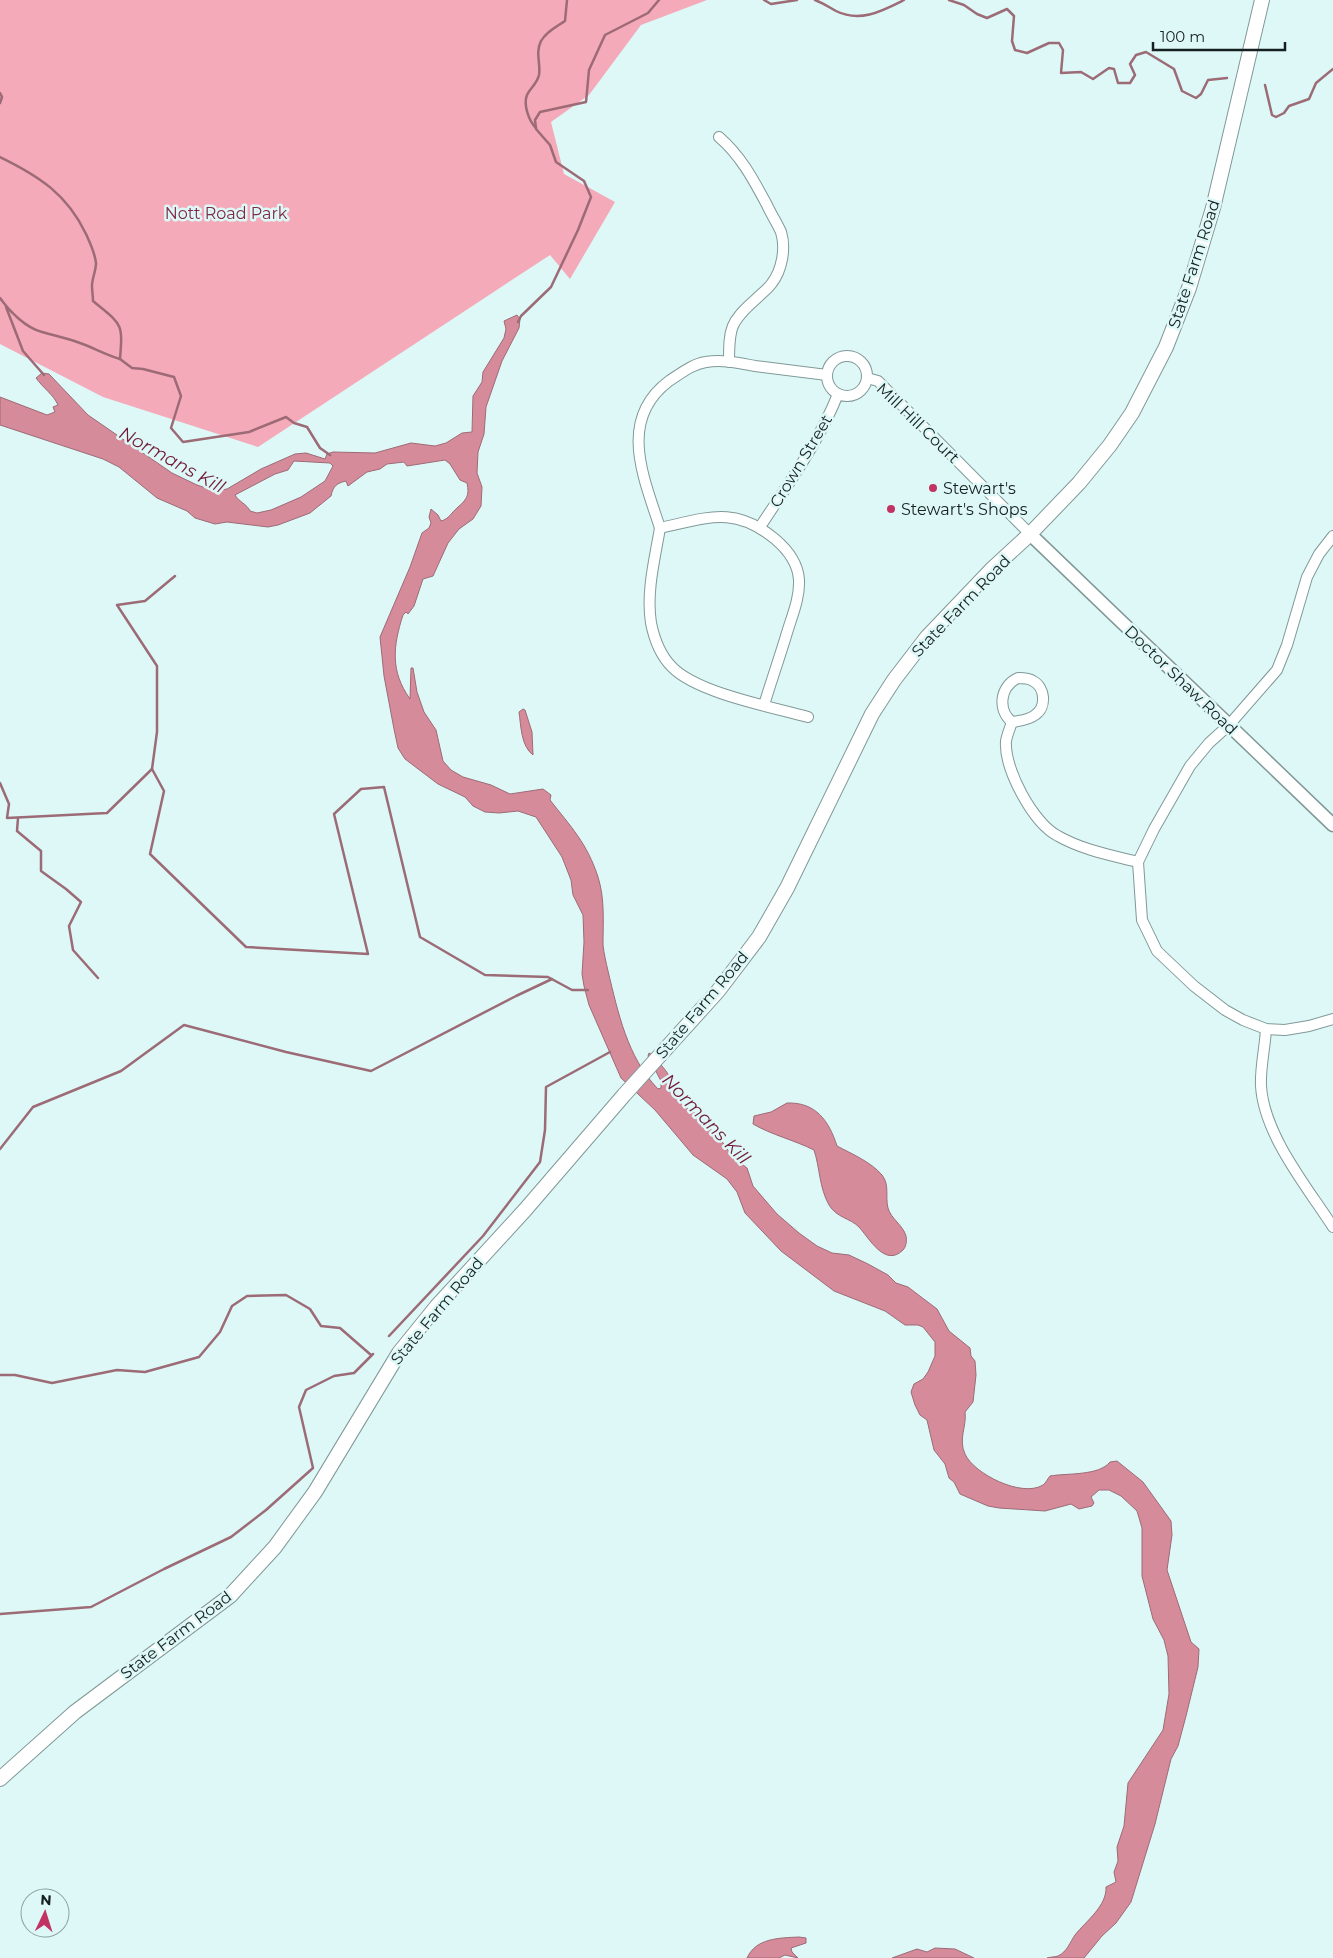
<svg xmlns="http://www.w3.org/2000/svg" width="1333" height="1958" viewBox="0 0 1333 1958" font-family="Montserrat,sans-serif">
  <rect width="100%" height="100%" fill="#ddf8f7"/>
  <path fill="#f4aab9" d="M0,0H707L641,25L589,95L551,122L564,174L615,202L570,279L550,255L258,447L103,397L0,344Z"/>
  <g fill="#d68b9b" stroke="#9c6b76" fill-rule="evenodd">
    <path d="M517,315L520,319L519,328L502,361L486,407L484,434L478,452L477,473L482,487L481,506L473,519L459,529L448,543L433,576L423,579L414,606L408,614L406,612L403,615C393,646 390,671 410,699L411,668H413L417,692L424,712L436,730L443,761L451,770L463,777L491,785L510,794L543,789L551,795L550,800C571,827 587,843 598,877C605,899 603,922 603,945C604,954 606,962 608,971C618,1012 627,1057 658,1089L661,1088V1081L648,1056L649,1053L651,1054C657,1061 665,1068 669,1076C677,1091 673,1103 693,1111L721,1140L732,1156L747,1168L753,1186L777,1214L799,1233L817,1246L832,1253L849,1255L868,1264L888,1275L896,1283L908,1287L937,1309L949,1331L970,1348L971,1356L975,1361L976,1375L973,1402L965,1412C967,1426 958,1439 965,1454C974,1474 1022,1498 1043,1485C1046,1483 1048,1478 1050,1476C1067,1473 1099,1476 1110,1462L1117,1461L1143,1482L1171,1521L1172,1535L1167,1570L1191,1642L1199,1649L1198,1667L1186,1716L1178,1746L1171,1759L1155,1824L1131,1902L1116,1923L1102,1936L1084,1958H1047C1050,1957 1055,1957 1058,1956C1067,1952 1070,1942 1075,1935C1086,1921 1107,1906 1106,1887L1116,1882L1114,1872L1118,1861L1117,1847L1124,1826L1128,1783L1163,1730L1169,1694L1168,1656L1164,1640L1153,1619L1142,1576V1528L1137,1511L1121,1496L1109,1490H1099L1091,1497L1094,1503L1092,1506L1079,1509L1071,1504L1045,1511L999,1508L988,1506L960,1494L954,1482L949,1478L945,1464L934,1450L927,1420L920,1415L915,1405L911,1392L914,1384L923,1379L928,1372L935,1356V1342L923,1327L918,1325H905L885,1311L834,1291L781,1251L745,1213L737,1192L727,1179L693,1155L655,1110L621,1078L589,1005L584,986L582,974L584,942L583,915L573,895L571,880L562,857L536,817L518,811L499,813L485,812L473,806L465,797L438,784L405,759L398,748L394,729L384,676L380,637L410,567L422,533L429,528L431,523L429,517L431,509L438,515L441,521C449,519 451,513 457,508C466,500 470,496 467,483L460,480L450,464L445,460L407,466L404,462L387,464L380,469L367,472L348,486L346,481C337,483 333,486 331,496L310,513L278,525L268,527L227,522L215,524L195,518L187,511L157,498L119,467L103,459L0,425V397L47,415L55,412L53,407L58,405C53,394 43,388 36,378L42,373L49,374L88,415L172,473L197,485L215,491L227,489L261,469L295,454L306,453L325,459L327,454L333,452L375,453L411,443L435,446L446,443L462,433L472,432L473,396L482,382L483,372L504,338L506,329L504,321ZM294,461L330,463L333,466L325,481L301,497L271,510L257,513L250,511C247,504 239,502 235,495L275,474L288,470Z"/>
    <path d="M523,709L525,710L532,732L533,755C521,746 521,726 519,712Z"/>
    <path d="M787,1103C816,1102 829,1121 837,1146C852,1154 871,1162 882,1175C890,1185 885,1197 888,1208C891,1219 903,1225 906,1236C907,1241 906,1247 903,1250C885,1268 869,1238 859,1227C850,1218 837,1218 829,1205C819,1187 820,1168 814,1150C794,1140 772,1135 753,1124L754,1116L771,1112Z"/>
    <path d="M799,1937L806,1938V1943L791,1948L792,1952L798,1958L785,1955L779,1958H747C756,1938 779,1938 799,1937Z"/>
    <path d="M935,1948L955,1949L974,1958H892L917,1949L927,1952Z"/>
  </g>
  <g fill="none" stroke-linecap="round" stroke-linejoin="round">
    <g stroke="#9c6b76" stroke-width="2.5">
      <path d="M764,0L771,4L797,0"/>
      <path d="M815,0C823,3 829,7 836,11C860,23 882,11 904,0"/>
      <path d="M949,0L964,5L977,14L987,18L1007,9L1014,16L1012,41L1015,50L1027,53L1049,43H1059L1063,50L1061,73L1081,72L1093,79L1109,68L1114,69L1118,83H1130L1135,75L1130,64L1136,55L1146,52L1174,69L1182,91L1196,98L1201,94L1208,80L1227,78"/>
      <path d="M1265,85L1272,115L1276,117L1284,113L1289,106L1309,99L1316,83L1333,69"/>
      <path d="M0,93L2,97L0,103"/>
      <path d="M536,128C529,121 523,105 527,95C530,88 537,84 539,75C541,64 535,53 541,41C546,32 556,27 565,21L567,0"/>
      <path d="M0,157C39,176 67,194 86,234C90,243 95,253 96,263C96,271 92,278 92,286C92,291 93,296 93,301C122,325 123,322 120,359L132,368L143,369L174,377L181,396L171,428L183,442L249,432L286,417L294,423L307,427L320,448L330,455"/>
      <path d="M0,298C10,312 26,328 42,332C55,336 68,338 80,343C94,348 106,355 120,359"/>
      <path d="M6,307L23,351L44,375"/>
      <path d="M518,322L521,316L551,287L578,230L591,197L584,181L556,162L550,145L536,129L535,120L540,112L586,102L589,70L605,35L648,13L659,0"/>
      <path d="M175,576L145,601L117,605L157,666V732L152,769L164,791L150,854L246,947L368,954L334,814L361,789L384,787L420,937L485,975L548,977L572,990H588"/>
      <path d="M0,783L9,804L7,818L107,813L152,769"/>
      <path d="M18,818L17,831L41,851V871L66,889L81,902L69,926L73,950L98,978"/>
      <path d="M0,1149L33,1107L121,1071L184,1025L286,1052L371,1071L516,996L552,979"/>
      <path d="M389,1336L483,1236L540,1162L545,1130L546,1087L610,1052"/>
      <path d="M0,1375H15L52,1383L117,1370L145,1372L199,1357L220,1332L232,1306L247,1296L286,1295L310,1309L321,1326L340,1328L371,1355"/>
      <path d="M0,1614L91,1607L164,1569L231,1537L266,1510L313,1468L299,1407L306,1390L334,1376L354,1373L373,1354"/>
    </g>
    <defs>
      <g id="minor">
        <path d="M719,137C741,156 753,179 767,205C771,214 777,223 781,232C786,248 782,270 772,283C768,289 761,294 756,299C730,322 729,328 729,362"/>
        <circle cx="847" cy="376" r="20"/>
        <path d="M867,378L878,381L1030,534"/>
        <path d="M760,527C788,484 819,442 838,394"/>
        <path d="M660,528C644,478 617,420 669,381C680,374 692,364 706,362C722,359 739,363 755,366C779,369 803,372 827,375"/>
        <path d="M1333,536L1319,554L1307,577L1287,645L1277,670L1229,725L1209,743L1190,766L1154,829L1138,862L1142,920L1157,951L1194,986L1225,1010L1243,1020L1266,1029L1285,1030L1309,1026L1333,1019"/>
        <path d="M1018,678C1023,678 1029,678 1033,681C1045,687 1047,707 1035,715C1029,720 1019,721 1012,722C997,710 1000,686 1018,678Z"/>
        <path d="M764,705C771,682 779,659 786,636C791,618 800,599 799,580C798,563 788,550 775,539C734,505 707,518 660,528C655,558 646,592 651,623C654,638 661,656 672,667C697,693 772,707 808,717"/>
        <path d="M1012,722C1010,728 1007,735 1006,741C1004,769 1033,823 1058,836C1083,850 1110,855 1138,862"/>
        <path d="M1266,1029C1265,1048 1260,1068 1261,1086C1264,1135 1307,1187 1333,1227"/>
      </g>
      <path id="tertiary" d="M1030,534L1333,825"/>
      <path id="secondary" d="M0,1779L75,1712L230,1596L275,1547L315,1492L399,1353L437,1306L525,1210L624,1095L718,991L759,937L787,888L872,714L894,680L927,637L991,570L1030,534L1079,483L1110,445L1132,413L1166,347L1189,288L1213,208L1262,0"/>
    </defs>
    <use href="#minor" stroke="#809998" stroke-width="12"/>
    <use href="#tertiary" stroke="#809998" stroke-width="15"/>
    <use href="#secondary" stroke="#809998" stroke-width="16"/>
    <use href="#minor" stroke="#fff" stroke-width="10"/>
    <use href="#tertiary" stroke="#fff" stroke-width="12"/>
    <use href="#secondary" stroke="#fff" stroke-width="14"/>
  </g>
  <g fill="#c13363" stroke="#ddf8f7" stroke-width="2">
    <circle cx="933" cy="488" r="5"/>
    <circle cx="891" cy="509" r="5"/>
  </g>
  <g text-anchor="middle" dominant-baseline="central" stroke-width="5" stroke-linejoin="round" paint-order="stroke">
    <g font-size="16" fill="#812844" stroke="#ddf8f7">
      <text x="226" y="213">Nott Road Park</text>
    </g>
    <g font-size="16" fill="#162020" stroke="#ddf8f7">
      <text transform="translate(1194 264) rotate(-72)">State Farm Road</text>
      <text transform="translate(918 423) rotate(44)">Mill Hill Court</text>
      <text transform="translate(801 461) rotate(-59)">Crown Street</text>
      <text transform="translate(961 606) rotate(-46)">State Farm Road</text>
      <text transform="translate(1181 680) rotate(44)">Doctor Shaw Road</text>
      <text transform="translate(702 1005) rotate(-50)">State Farm Road</text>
      <text transform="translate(437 1311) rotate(-50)">State Farm Road</text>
      <text transform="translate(176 1635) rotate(-37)">State Farm Road</text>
    </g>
    <g font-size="16" fill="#162020" stroke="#ddf8f7" text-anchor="start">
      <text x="943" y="488">Stewart's</text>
      <text x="901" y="509">Stewart's Shops</text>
    </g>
    <g font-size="18" font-style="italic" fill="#731a38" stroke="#ddf8f7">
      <text transform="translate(172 460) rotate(29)">Normans Kill</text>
      <text transform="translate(706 1119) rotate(46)">Normans Kill</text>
    </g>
  </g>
  <g transform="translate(45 1913) rotate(4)"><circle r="24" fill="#ddf8f7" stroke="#8da2a1"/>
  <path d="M0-4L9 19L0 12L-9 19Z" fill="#c13363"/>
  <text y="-8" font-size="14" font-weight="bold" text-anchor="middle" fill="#162020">N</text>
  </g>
  <path d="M1153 42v8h132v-8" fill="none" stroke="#162020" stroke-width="2.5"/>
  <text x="1160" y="42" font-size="15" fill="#162020" stroke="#ddf8f7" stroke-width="4" paint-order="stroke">100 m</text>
</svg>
